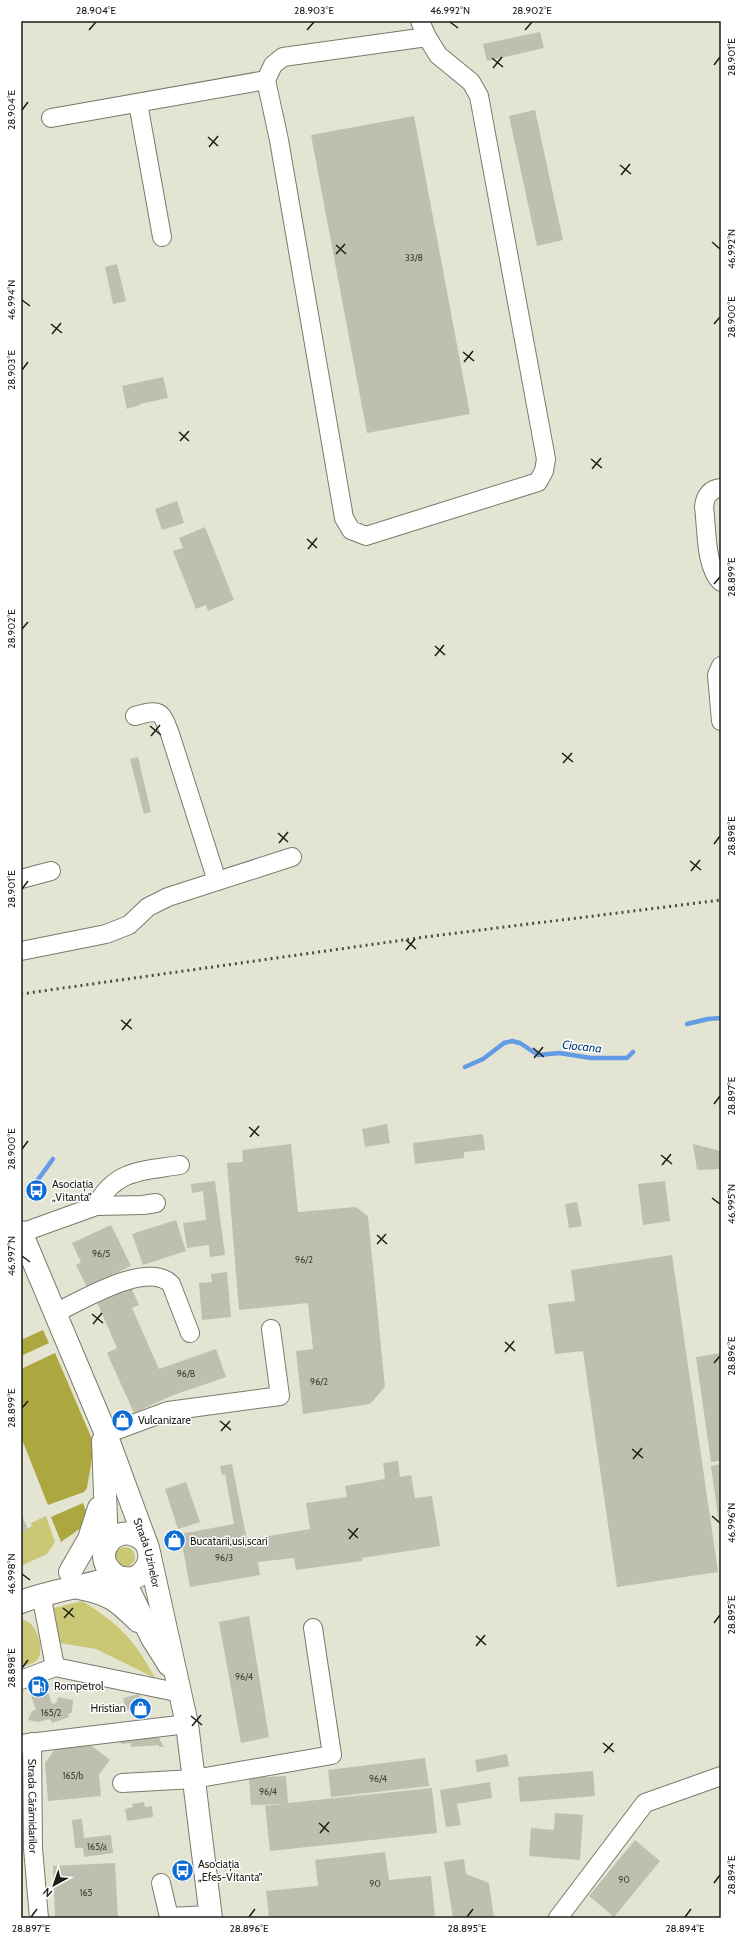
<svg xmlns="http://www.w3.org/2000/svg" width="742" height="1939" viewBox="0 0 742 1939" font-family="Cabin,sans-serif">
  <rect width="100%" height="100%" fill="#e4e4d3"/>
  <g fill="#cac775">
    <path d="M46,1516L55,1542L47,1554L21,1566V1533L32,1526L31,1523Z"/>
    <circle cx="125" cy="1557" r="10"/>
    <path d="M82,1601C118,1623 135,1640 155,1678L96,1649L54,1642L50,1609Z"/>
    <path d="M23,1620C36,1621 45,1649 38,1659C34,1664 26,1665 21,1667V1621Z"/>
  </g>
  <g fill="#aca73e">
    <path d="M43,1330L49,1343L21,1356V1340Z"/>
    <path d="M55,1353L92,1439V1458L87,1488L84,1492L48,1505L21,1437V1369Z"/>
    <path d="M83,1503L86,1511L81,1528L61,1542L51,1517Z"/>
  </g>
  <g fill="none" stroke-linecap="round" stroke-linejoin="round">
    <g stroke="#639be5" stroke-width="4.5">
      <path d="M687,1024L708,1019L721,1018"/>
      <path d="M465,1067L483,1059L504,1043L512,1041L520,1043L538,1055L559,1053L591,1058H627L633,1052"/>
      <path d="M34,1185L53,1159"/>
    </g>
  </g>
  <g fill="#bfbfaf">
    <path d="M540,32L544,48L487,61L483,44Z"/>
    <path d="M535,110L563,240L537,246L509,116Z"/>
    <path d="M414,116L470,414L367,433L311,135Z"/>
    <path d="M117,264L126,301L113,304L105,267Z"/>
    <path d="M163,377L168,398L140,404V405L127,409L122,386Z"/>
    <path d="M177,501L184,523L162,530L155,509Z"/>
    <path d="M205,527L234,600L208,611L206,605L196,609L173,551L183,548L179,538Z"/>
    <path d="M138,757L151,812L144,814L130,759Z"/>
    <path d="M387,1124L390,1143L365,1147L362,1129Z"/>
    <path d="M483,1134L485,1150L464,1152V1158L415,1164L413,1143Z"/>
    <path d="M291,1144L298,1212L356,1207L368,1216L385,1387L370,1404L303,1414L296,1351L313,1349L308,1303L239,1310L227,1163L243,1162L242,1150Z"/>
    <path d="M693,1144L721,1151V1169L697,1170Z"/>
    <path d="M215,1181L225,1255L210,1257L209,1245L187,1248L183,1223L206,1220L203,1191L192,1193L191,1184Z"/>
    <path d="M665,1181L670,1221L643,1225L638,1184Z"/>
    <path d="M577,1202L582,1226L569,1228L565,1204Z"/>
    <path d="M176,1220L186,1251L143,1265L132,1234Z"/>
    <path d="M111,1225L131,1266L87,1287L76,1265L81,1262L72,1243Z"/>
    <path d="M672,1255L718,1572L617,1587L583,1351L555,1354L548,1304L575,1301L571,1270Z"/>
    <path d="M227,1272L231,1317L202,1320L199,1283L212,1282L211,1274Z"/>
    <path d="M130,1285L139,1305L132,1308L159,1369L216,1349L226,1377L171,1396L134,1413L107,1353L117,1348L96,1300Z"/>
    <path d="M721,1353V1461L711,1462L696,1357Z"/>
    <path d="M398,1461L400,1477L411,1475L415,1498L432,1496L440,1546L362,1558V1561L296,1570L294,1558L258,1562L260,1575L190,1587L180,1534L234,1524L225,1474L222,1475L220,1466L232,1464L247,1540L310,1529L306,1503L347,1497L345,1486L385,1479L383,1463Z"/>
    <path d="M721,1464V1530H720L711,1466Z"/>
    <path d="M186,1482L200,1522L178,1529L165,1489Z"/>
    <path d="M21,1513L28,1530L21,1533Z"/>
    <path d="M249,1616L269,1737L241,1743L219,1622Z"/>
    <path d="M39,1666L52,1704L56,1703L58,1697L73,1700L72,1712L68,1714L69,1717L52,1723L50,1719L38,1722L28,1720L32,1711L36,1710L23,1672Z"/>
    <path d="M139,1694L142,1706L126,1710L123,1698Z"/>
    <path d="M158,1736L164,1747H159V1745L131,1747V1743L121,1744L120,1738Z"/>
    <path d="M88,1743L110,1760L99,1774L101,1796L48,1801L45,1763L55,1749Z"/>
    <path d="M507,1754L509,1766L477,1772L475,1760Z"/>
    <path d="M425,1758L429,1786L331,1797L328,1770Z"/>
    <path d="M593,1771L595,1796L520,1802L518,1777Z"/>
    <path d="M286,1776L288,1803L432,1788L437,1833L270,1851L265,1806L283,1804L251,1805L249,1778Z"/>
    <path d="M490,1782L492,1798L457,1804L461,1825L446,1827L440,1790Z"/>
    <path d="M144,1802L145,1807L152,1806L153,1817L127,1821L125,1809L133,1807L132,1804Z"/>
    <path d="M555,1813L583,1815L580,1860L529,1856L531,1828L554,1830Z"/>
    <path d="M82,1819L84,1838L111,1835L113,1853L84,1857L83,1848H75L72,1820Z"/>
    <path d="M635,1840L660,1861L614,1917L589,1896Z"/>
    <path d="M385,1852L389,1880L431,1876L435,1918H269L266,1891L318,1886L315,1860Z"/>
    <path d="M464,1859L466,1874L489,1883L494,1918H453L444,1862Z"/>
    <path d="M115,1863L118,1918H55L53,1866Z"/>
  </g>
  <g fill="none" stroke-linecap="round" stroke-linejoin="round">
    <defs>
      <g id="minor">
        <path d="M420,21L427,37L438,55L471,82L479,96L546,459L544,471L538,482L366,536L351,530L344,518L279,140L266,80L273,65L283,57L427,37"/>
        <path d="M138,103L162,237"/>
        <path d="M51,118L266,80"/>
        <path d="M721,488C710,489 705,496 704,507C707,528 705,567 721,582"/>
        <path d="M721,666L717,675L721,721"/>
        <path d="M135,716C160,709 161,710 170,734L217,881"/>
        <path d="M21,879L51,871"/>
        <path d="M21,951L106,934L129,925L148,907L168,897L292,857"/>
        <path d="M96,1206C115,1169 143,1171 180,1165"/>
        <path d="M21,1233L96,1206L143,1205L156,1203"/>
        <path d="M55,1313C81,1301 147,1260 171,1284L190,1333"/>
        <path d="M106,1434L168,1411L280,1396L271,1329"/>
        <path d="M55,1667L181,1693"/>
        <path d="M21,1680L55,1667L41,1594"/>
        <path id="s1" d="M32,1742L33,1848L39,1918"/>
        <path d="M21,1744L187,1724"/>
        <path d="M122,1783L194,1779L332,1755L313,1628"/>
        <path d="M161,1883L169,1917L210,1915"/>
        <path d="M558,1918L645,1803L721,1776"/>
      </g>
      <g id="major">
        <path id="s2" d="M21,1232L106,1434L148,1548L187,1724L211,1918"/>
        <path d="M103,1441L107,1545"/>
        <path d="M146,1543C120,1516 88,1553 113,1573C118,1578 126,1579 133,1578C143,1575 148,1567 150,1557"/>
        <path d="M70,1572L89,1539L99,1508"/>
        <path d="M123,1578L152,1638L169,1665"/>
        <path d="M79,1588C109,1594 116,1599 138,1621"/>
        <path d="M21,1602C52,1590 85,1587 116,1576"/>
      </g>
    </defs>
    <use href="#minor" stroke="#7b7a6b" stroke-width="20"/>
    <use href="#major" stroke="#7b7a6b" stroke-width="24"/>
    <use href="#minor" stroke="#fff" stroke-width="18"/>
    <use href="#major" stroke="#fff" stroke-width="22"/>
    <path stroke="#4c4c44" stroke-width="3" stroke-dasharray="2 4" stroke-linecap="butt" d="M21,994L425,937L721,900"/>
  </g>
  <path fill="none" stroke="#1d1d17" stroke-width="1.5" d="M450,22L458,28M89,30L96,22M307,30L314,22M525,30L532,22M492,58L503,67M714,65L720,57M493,68L502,57M22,110L28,102M208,137L218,146M209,147L218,136M620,165L631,174M621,175L630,164M712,242L720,249M336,245L346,254M336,254L345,244M22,300L30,306M51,324L62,333M714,324L720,317M52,334L61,323M463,352L474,361M464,362L473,351M22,370L28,362M179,432L189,441M180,441L189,431M591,459L602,468M592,469L601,458M307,539L317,548M308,549L317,538M714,584L720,577M22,629L28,622M435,646L445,655M435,656L444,645M150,726L161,735M151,736L160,725M562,753L573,762M563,763L572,753M278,833L288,842M279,843L288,832M714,844L720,836M690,861L701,870M691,871L700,860M22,889L28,881M406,940L416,949M406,950L415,939M121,1020L132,1029M122,1030L131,1019M533,1048L544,1057M534,1058L543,1047M714,1104L720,1096M249,1127L259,1136M250,1137L259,1126M22,1149L28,1141M661,1155L672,1164M662,1165L671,1154M712,1198L720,1204M377,1235L387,1244M377,1244L386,1234M22,1256L30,1262M92,1314L103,1323M93,1324L102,1313M505,1342L515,1351M505,1352L514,1341M714,1363L720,1356M22,1408L28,1401M220,1421L231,1430M221,1431L230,1421M632,1449L643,1458M633,1459L642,1448M712,1516L720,1523M348,1529L358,1538M349,1539L358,1528M22,1574L30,1580M63,1608L74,1617M64,1618L73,1608M714,1623L720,1615M476,1636L486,1645M476,1646L485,1635M22,1668L28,1660M191,1716L202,1725M192,1726L201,1715M603,1743L614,1752M604,1753L613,1743M319,1823L329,1832M320,1833L329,1822M714,1883L720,1875M31,1917L37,1909M249,1917L255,1909M467,1917L473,1909M685,1917L691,1909"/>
  <defs>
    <symbol id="bus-disc" viewBox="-11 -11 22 22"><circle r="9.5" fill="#0d6cd4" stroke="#fff"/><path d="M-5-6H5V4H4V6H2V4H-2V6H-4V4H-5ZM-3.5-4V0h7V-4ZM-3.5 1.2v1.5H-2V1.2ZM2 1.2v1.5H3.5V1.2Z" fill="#fff"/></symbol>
    <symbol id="shop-disc" viewBox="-11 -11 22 22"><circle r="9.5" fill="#0d6cd4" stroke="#fff"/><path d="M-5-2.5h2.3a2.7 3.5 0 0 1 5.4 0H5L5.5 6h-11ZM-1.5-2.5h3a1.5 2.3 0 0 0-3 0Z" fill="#fff"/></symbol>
    <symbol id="fuel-disc" viewBox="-11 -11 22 22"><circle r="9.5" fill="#0d6cd4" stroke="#fff"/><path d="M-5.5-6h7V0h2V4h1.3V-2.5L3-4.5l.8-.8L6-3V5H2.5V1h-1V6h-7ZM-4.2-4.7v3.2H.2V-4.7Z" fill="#fff"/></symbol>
  </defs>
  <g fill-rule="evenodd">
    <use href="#bus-disc" x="24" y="1178" width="25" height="25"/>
    <use href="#shop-disc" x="110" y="1408" width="25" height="25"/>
    <use href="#shop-disc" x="162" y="1528" width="25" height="25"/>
    <use href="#fuel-disc" x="26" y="1674" width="25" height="25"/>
    <use href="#shop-disc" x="128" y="1696" width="25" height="25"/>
    <use href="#bus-disc" x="170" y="1858" width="25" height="25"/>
  </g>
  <g text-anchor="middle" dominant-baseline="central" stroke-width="3" stroke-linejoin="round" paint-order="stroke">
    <g font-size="9" fill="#46463d">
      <text x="414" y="257">33/8</text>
      <text x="101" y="1253">96/5</text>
      <text x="304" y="1259">96/2</text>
      <text x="186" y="1373">96/B</text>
      <text x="319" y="1381">96/2</text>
      <text x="224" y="1557">96/3</text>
      <text x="244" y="1676">96/4</text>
      <text x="51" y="1712">165/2</text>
      <text x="73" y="1775">165/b</text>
      <text x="378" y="1778">96/4</text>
      <text x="268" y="1791">96/4</text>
      <text x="97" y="1846">165/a</text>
      <text x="624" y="1879">90</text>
      <text x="375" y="1883">90</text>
      <text x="86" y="1892">165</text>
    </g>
    <g font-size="11" fill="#1d1d17" stroke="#fff" text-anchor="start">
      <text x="52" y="1184">Asociația<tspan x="52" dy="13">„Vitanta”</tspan></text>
      <text x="138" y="1420">Vulcanizare</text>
      <text x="190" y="1541">Bucatarii,usi,scari</text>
      <text x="54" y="1686">Rompetrol</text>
      <text x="126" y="1708" text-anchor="end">Hristian</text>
      <text x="198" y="1864">Asociația<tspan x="198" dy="13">„Efes-Vitanta”</tspan></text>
    </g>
    <g font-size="11" fill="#1d1d17" stroke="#fff">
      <text stroke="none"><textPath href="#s2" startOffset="345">Strada Uzinelor</textPath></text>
      <text stroke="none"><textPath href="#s1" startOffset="64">Strada Cărămidarilor</textPath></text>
    </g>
    <g font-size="12" font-style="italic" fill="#003c7d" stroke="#fff">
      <text transform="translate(582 1046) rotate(6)">Ciocana</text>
    </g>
  </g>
  <rect width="742" height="1939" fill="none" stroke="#ffffff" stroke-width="44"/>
  <g transform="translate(54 1885) rotate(220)" stroke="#ffffff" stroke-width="3" paint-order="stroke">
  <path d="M0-3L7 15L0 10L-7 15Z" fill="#1d1d17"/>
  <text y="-6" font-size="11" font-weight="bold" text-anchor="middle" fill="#1d1d17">N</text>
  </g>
  <rect x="22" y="22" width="698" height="1895" fill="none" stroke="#1d1d17" stroke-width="1.5"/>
  <g font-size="10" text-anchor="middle" fill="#1d1d17">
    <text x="96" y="14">28.904°E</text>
    <text x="314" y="14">28.903°E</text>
    <text x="450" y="14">46.992°N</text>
    <text x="532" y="14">28.902°E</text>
    <text transform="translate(731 57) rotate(-90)" y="4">28.901°E</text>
    <text transform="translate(11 110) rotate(-90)" y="4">28.904°E</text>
    <text transform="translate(731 249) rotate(-90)" y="4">46.992°N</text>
    <text transform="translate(11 300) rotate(-90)" y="4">46.994°N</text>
    <text transform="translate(731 317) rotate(-90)" y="4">28.900°E</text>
    <text transform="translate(11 370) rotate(-90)" y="4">28.903°E</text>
    <text transform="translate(731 577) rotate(-90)" y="4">28.899°E</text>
    <text transform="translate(11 629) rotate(-90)" y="4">28.902°E</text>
    <text transform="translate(731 836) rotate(-90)" y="4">28.898°E</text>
    <text transform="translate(11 889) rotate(-90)" y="4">28.901°E</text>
    <text transform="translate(731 1096) rotate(-90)" y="4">28.897°E</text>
    <text transform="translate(11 1149) rotate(-90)" y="4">28.900°E</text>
    <text transform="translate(731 1204) rotate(-90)" y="4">46.995°N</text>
    <text transform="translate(11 1256) rotate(-90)" y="4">46.997°N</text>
    <text transform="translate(731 1356) rotate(-90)" y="4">28.896°E</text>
    <text transform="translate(11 1408) rotate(-90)" y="4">28.899°E</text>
    <text transform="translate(731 1523) rotate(-90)" y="4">46.996°N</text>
    <text transform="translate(11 1574) rotate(-90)" y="4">46.998°N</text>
    <text transform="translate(731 1615) rotate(-90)" y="4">28.895°E</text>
    <text transform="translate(11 1668) rotate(-90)" y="4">28.898°E</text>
    <text transform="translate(731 1875) rotate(-90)" y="4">28.894°E</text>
    <text x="31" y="1932">28.897°E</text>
    <text x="249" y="1932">28.896°E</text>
    <text x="467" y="1932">28.895°E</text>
    <text x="685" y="1932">28.894°E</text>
  </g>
</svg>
